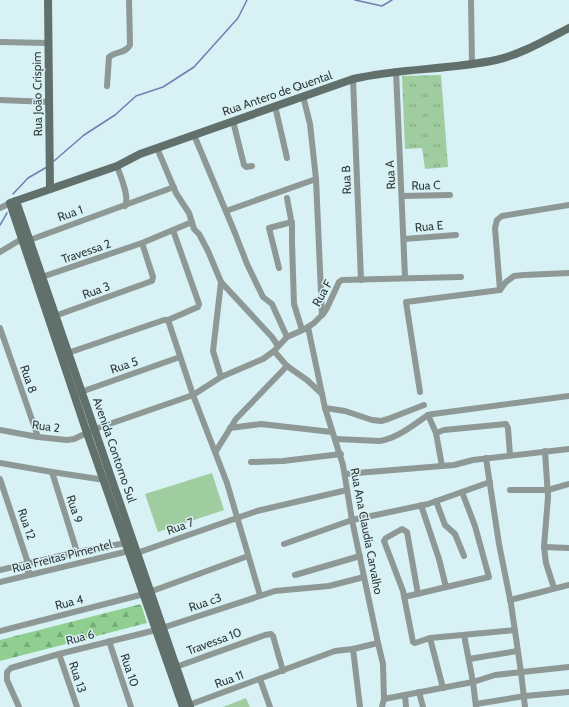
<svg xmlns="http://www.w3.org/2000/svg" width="569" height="707" viewBox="0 0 569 707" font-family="Cabin,sans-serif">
  <defs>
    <pattern id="forest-firs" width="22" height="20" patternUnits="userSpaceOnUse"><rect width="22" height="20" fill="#8fd091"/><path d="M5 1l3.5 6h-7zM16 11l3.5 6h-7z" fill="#75aa78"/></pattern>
    <pattern id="park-tufts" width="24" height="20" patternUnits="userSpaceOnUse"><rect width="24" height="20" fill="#9fcd9f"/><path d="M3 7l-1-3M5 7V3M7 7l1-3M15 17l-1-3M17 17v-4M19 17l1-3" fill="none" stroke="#82a883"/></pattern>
  </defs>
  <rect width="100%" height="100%" fill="#d8f1f5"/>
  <g fill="#9fcd9f">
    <path d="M212,473L224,510L158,532L145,494Z"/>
    <path d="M246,698L250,707H223Z"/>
  </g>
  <path fill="url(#forest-firs)" d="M141,604L147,623L0,661V640Z"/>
  <path fill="url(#park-tufts)" d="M441,75L448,167L425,169L422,148L405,149L402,76Z"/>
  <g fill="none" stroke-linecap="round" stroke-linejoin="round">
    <g stroke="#707eb3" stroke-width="1.5">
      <path d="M355,0L382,6L392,0"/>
      <path d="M54,161L84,135L115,115L136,96L163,87L194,67L238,18L247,0"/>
      <path d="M13,194L28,178L47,167"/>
      <path d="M0,225L7,213"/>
    </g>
    <g stroke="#8e9895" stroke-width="6">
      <path d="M471,0L472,64"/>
      <path d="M0,42L48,43"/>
      <path d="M396,71L405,277"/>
      <path d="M353,79L361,280"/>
      <path d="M107,86L109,57C116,51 125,54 130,45L129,0"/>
      <path d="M303,96L310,124L316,179L322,315"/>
      <path d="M0,100L50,102"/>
      <path d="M275,106L287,158"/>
      <path d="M233,121L244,165L246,167L252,166"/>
      <path d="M194,135L235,233L247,264L263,297L272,304L287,337"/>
      <path d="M157,148L176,193L189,213L194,229L199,234L208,251L221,282L272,337L278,346"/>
      <path d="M117,166C120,175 130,197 125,206"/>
      <path d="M402,196L450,195"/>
      <path d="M287,198L292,225V243L294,304L302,330"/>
      <path d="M0,208L10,203"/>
      <path d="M226,211L316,179"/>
      <path d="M404,239L456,235"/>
      <path d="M27,241L174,187"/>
      <path d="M0,252L25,237"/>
      <path d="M279,268L269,228L292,222"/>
      <path d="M39,278L142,243L192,222"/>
      <path d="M500,290L495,228L497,220L502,216L569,205"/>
      <path d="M52,317L152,281L153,277L142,243"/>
      <path d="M168,320L198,307L199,304L173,230"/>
      <path d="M0,328L38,437"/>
      <path d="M274,351L287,366L307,380L322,394"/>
      <path d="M65,354L164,320H168L193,395L227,483L260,595"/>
      <path d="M221,377L213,351L221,282"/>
      <path d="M420,392L406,302L500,290L506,282L514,276L524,275L569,273"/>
      <path d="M78,393L180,357"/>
      <path d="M325,408L345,411L372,420L381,421L388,419L424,405"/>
      <path d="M428,415L436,433"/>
      <path d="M230,428L261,424L332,432"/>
      <path d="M0,430L38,437L67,440L74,439L95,429L193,395L221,377L263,359L274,351L287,337L305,329L314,323L323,314L327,308L339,282L342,280L461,277"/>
      <path d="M336,439L380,441C398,438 413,425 428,415L433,414L569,396"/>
      <path d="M216,451L236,419L287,366"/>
      <path d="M545,451L548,497L544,547L546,563L554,588"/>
      <path d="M486,458L499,544L511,604L521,672L525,707"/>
      <path d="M251,462L283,461L341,454"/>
      <path d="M0,463L52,472L105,480"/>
      <path d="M442,466L436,433L444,430L506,424L508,428L510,455"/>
      <path d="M52,472L77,552"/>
      <path d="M345,474L454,465L473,460L569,449"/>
      <path d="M0,479L28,563L27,570L31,574"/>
      <path d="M510,490H548L569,484"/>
      <path d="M436,501L445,525L455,534L464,556"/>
      <path d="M421,505L439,559L446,587"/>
      <path d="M284,544L352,520L428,504L490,482"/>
      <path d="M544,547L569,548"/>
      <path d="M134,554L257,511L347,490"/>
      <path d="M0,570L77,552L126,543"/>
      <path d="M295,575L360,556"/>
      <path d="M0,582L129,551"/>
      <path d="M418,594L407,532L402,529L386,538L384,541L403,591L413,642L415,643L430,638L515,630"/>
      <path d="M404,597L489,577L475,526L462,492"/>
      <path d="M510,600L569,585"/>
      <path d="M0,631L144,594L248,556"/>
      <path d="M464,635L473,682L476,707"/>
      <path d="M430,638L443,688"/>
      <path d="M109,641L131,707"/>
      <path d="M378,643L383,664L384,699L473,682L495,675L569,667"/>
      <path d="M353,649L360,707"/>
      <path d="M59,654L77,707"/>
      <path d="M469,659L517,651"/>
      <path d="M173,668L265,635L271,634L273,636L283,671"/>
      <path d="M260,679L270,707"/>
      <path d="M419,692L423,707"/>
      <path d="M405,695L406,707"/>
      <path d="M476,704L525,696L569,692"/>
      <path d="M186,706L335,651L353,649L378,643L352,520L343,465L325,408L308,327"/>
      <path d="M19,707L7,680V672L11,668L59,654L156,630L275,591L329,586L364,577"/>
      <path d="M382,707L384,699"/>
    </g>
    <g stroke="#62706c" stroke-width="8">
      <path d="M48,0L50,189"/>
      <path d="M16,201L190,707"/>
      <path d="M183,707L87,433L10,203L117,166L140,154L353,79C400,68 449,70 496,60C522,54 545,40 569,28"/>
    </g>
  </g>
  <g text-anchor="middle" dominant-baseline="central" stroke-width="3" stroke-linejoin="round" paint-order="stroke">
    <g font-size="12" fill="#323c3d" stroke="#d8f1f5">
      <text transform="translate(277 93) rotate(-19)">Rua Antero de Quental</text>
      <text transform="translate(37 94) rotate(-91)">Rua João Crispim</text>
      <text transform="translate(390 175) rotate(-93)">Rua A</text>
      <text transform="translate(346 180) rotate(-92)">Rua B</text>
      <text transform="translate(426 185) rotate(-1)">Rua C</text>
      <text transform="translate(70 213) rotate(-19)">Rua 1</text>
      <text transform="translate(429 226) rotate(-5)">Rua E</text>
      <text transform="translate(86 251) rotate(-19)">Travessa 2</text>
      <text transform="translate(96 290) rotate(-20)">Rua 3</text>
      <text transform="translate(322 293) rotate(-61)">Rua F</text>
      <text transform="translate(124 365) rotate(-19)">Rua 5</text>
      <text transform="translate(29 379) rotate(71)">Rua 8</text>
      <text transform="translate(46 426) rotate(8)">Rua 2</text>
      <text transform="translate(115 450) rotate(71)">Avenida Contorno Sul</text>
      <text transform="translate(75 509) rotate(72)">Rua 9</text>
      <text transform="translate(27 524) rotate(71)">Rua 12</text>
      <text transform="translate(180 526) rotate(-20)">Rua 7</text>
      <text transform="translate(367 531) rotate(79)">Rua Ana Claudia Carvalho</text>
      <text transform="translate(62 556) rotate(-14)">Rua Freitas Pimentel</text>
      <text transform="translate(69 602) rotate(-14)">Rua 4</text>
      <text transform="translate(205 602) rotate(-19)">Rua c3</text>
      <text transform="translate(80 637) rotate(-15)">Rua 6</text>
      <text transform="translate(214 641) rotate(-20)">Travessa 10</text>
      <text transform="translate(130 670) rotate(71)">Rua 10</text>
      <text transform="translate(78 677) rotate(72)">Rua 13</text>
      <text transform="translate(229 679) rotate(-20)">Rua 11</text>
    </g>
  </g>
</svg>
